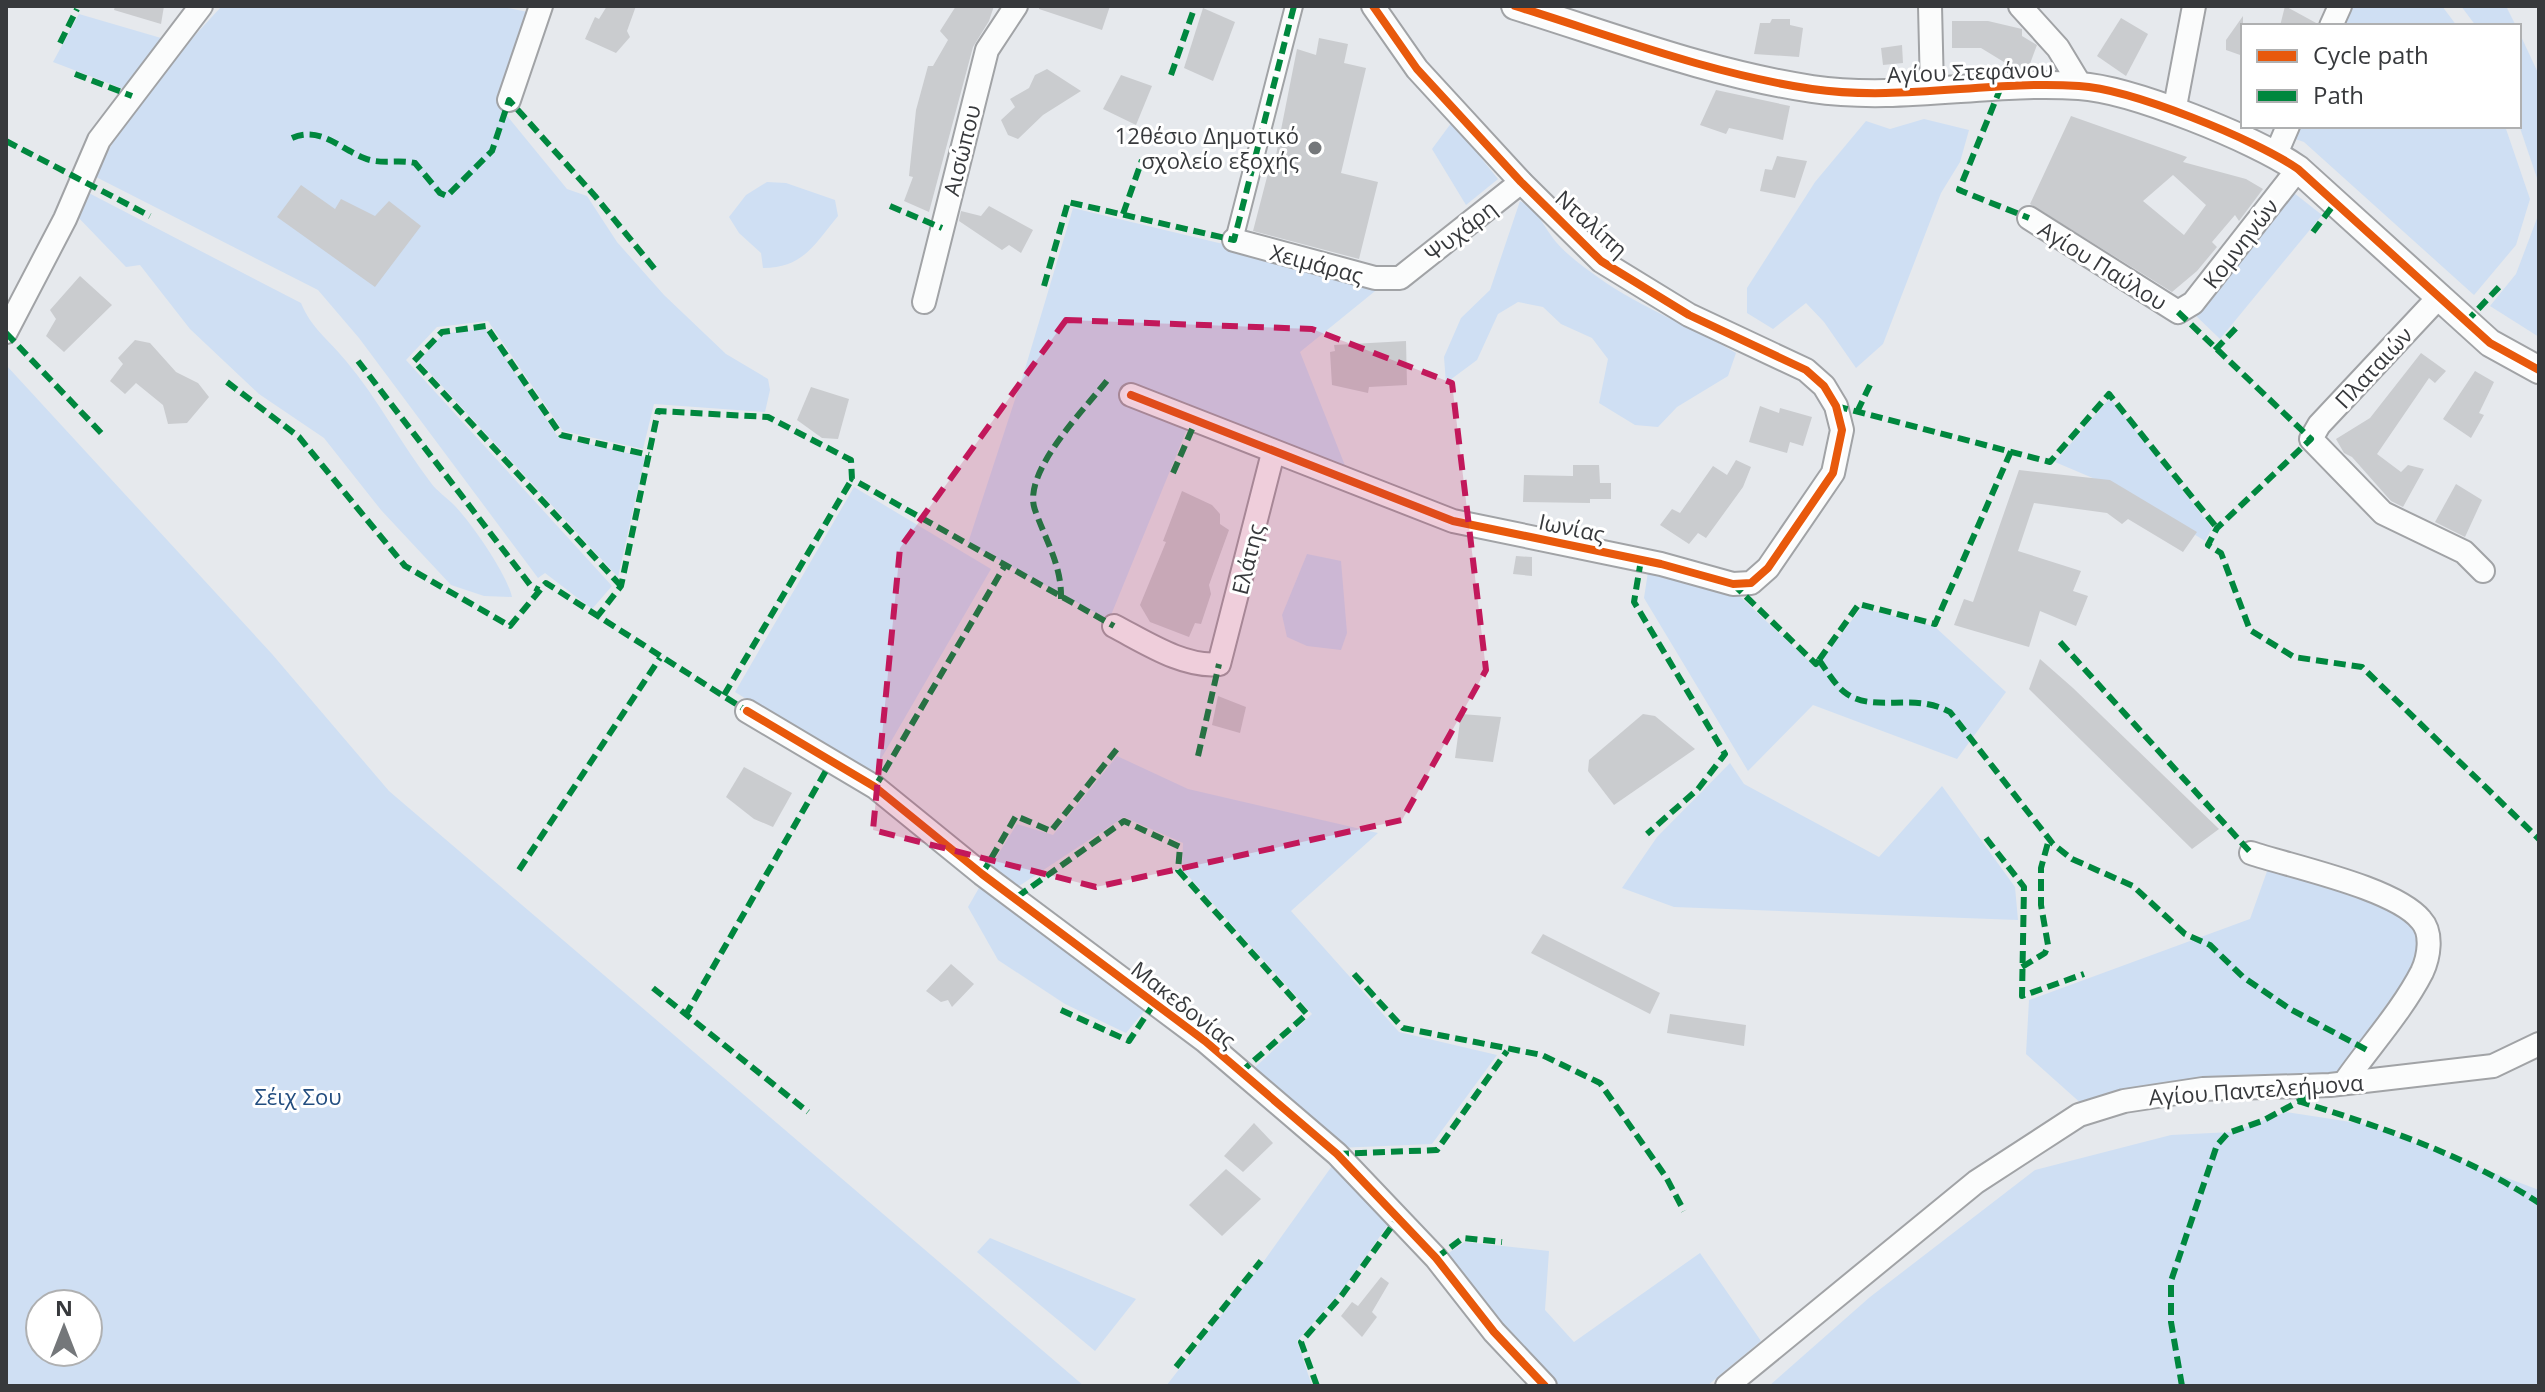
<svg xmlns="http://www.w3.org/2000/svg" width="2545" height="1392" viewBox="0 0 2545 1392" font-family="'Open Sans',sans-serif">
  <rect width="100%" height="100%" fill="#e6e9ed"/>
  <g fill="#cfdff3" fill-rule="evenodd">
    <path d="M222,6H498L528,12L499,106L567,189L587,196L617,242L664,295L726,354L768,379L770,390L765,412L654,404L643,449L563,431L488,321L437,327L406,360L612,586L592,609L545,573L538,578L359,338L318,290L96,177C120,117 178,53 222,6Z"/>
    <path d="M2352,6H2442L2457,26H2344Z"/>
    <path d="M2461,6H2506L2516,26H2476Z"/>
    <path d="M79,14L161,38L129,91L53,62Z"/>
    <path d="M2519,32L2539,75V184L2519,125Z"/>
    <path d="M1924,119L1969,130L1960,162L1941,193L1883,344L1856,368L1824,322L1806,303L1773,329L1747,313V288L1815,182L1866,121L1890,129Z"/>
    <path d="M1452,122L1498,179L1466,205L1432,149Z"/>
    <path d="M2298,126H2505L2530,199L2516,245L2474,295L2304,142L2292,138Z"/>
    <path d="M767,182L786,183L835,200L838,216C814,245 803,268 763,268L761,253L739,233L729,217L746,195Z"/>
    <path d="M85,191L301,303C311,328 329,340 346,361C378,399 401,444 431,483C437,491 446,497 453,504C471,522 507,574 512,597L484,596L451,585L381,510L324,438L259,394L190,329L140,265L126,267L75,214Z"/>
    <path d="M2294,193L2322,215L2220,339L2193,313Z"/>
    <path d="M1520,201C1540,212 1542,225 1556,242C1567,255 1585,268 1599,278C1641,308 1691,326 1736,353L1728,376L1677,407L1658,427L1635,425L1599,403L1608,359L1592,338L1561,324L1543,307L1518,302L1498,314L1477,360L1446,383L1444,357L1461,318L1490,290Z"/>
    <path d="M1073,208L1385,283L1300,352L1346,468L1194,412L1109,620L968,543L1025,369Z"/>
    <path d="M2539,213V337L2490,306L2516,274Z"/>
    <path d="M485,328L558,437L645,457L618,577L419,361L443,334Z"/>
    <path d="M6,365L272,654L389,791L1084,1386H6ZM40,1304H88V1352H40Z"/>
    <path d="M2110,398L2212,528L2205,541L2128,493L2055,462Z"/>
    <path d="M854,487L991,569L871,776L735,692Z"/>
    <path d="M1307,554L1341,561L1347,633L1341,650L1307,646L1287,637L1282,615Z"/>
    <path d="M1648,572L1732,589L1816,668L1861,608L1934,626L2006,692L1957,759L1813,705L1748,771L1644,598Z"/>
    <path d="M1117,756L1188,789L1378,833L1291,911L1399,1032L1497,1055L1432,1144L1337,1148L1249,1073L1312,1014L1182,869L1183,843L1124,817L1013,890L987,872L1017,824L1053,835Z"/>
    <path d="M1730,763L1744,784L1879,857L1942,786L2015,887L2018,920L1674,907L1622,888L1657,837Z"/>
    <path d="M2270,863L2367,895L2409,918L2417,935L2416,962L2339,1073L2231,1079L2084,1106L2026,1054L2029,1000L2250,919Z"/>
    <path d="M983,881L1150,1004L1126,1033L1065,1004L998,960L968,907Z"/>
    <path d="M2286,1112L2364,1124L2539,1190V1386H1769L1870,1297L2035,1170L2171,1135L2232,1132Z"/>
    <path d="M1337,1159L1392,1219L1343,1289L1297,1341L1312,1386H1166L1264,1261Z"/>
    <path d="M990,1238L1136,1299L1095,1351L977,1252Z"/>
    <path d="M1465,1242L1549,1251L1545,1310L1574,1342L1700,1253L1761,1341L1707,1386H1560L1497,1326L1444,1256Z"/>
  </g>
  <g fill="#cacccf" fill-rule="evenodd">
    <path d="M115,6H164L161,24L114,10Z"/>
    <path d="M607,6H636L627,31L630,37L616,53L585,39L595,17L599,19Z"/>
    <path d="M956,6H994L989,21L973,47L929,212L904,201L913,177L909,176L916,110L928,66H933L948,40L940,31Z"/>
    <path d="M1039,6H1110L1102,30L1039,9Z"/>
    <path d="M2285,6L2318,24L2317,26H2280Z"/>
    <path d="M1203,8L1235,22L1213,81L1184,68Z"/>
    <path d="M2243,16V56L2226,50V40Z"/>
    <path d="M2121,18L2148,34L2126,76L2097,56Z"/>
    <path d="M1772,19H1790V25L1803,28L1799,57L1754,54L1760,23H1770Z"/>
    <path d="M1952,21H1988L2022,29V36L2037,45L2028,69L2017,70L1981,48H1952Z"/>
    <path d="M1319,38L1348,44L1344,63L1366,68L1341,173L1378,182L1359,259L1253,231L1273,154L1276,155L1297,49L1316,55Z"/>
    <path d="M1902,45L1903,63L1883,65L1881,48Z"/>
    <path d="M1047,69L1081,91L1043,115L1018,139L1008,135L1001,120L1015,107L1010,99L1029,88L1035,75Z"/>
    <path d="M1121,75L1152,86L1136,125L1103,109Z"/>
    <path d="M1716,90L1790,106L1783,140L1729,128L1726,134L1700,125Z"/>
    <path d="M2071,116L2187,157L2183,162L2246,179L2263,189L2239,221L2235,215L2212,242L2217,247L2197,271L2172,292L2030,204ZM2173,175L2206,205L2184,235L2143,201Z"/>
    <path d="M1777,156L1807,161L1795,198L1760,191L1765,169L1772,170Z"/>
    <path d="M301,185L335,209L341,199L375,216L389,201L421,226L375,287L277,217Z"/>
    <path d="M989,206L1033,230L1021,253L1009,245L1002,250L959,221L961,211L981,216Z"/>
    <path d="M80,276L112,305L64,352L46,336L56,319L50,310Z"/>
    <path d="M135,340L150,343L176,372L198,383L209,397L187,423L168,424L163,405L136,383L125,394L110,381L123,364L118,358Z"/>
    <path d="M1406,341L1407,385L1369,387L1368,393L1332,385L1330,352L1335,351L1334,345Z"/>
    <path d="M2421,353L2446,371L2435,383L2429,378L2377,454L2401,472L2408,465L2424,469L2403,507L2391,501L2352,457L2344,453L2336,439L2370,418Z"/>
    <path d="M2475,371L2494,382L2479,413L2484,415L2471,438L2443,419Z"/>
    <path d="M811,387L849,399L838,439L822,438L797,420Z"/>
    <path d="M1760,406L1779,413L1780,408L1812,417L1803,446L1790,442L1787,453L1749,442Z"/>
    <path d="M1736,460L1751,467L1743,487L1706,538L1698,533L1689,544L1660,525L1672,509L1680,513L1713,466L1727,475Z"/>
    <path d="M1573,465H1599L1600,483H1611V499H1590V503L1523,502L1524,475L1573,476Z"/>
    <path d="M2019,470L2110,480L2197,532L2183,552L2128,519L2122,524L2107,513L2034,503L2018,551L2081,571L2073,591L2088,596L2076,626L2040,611L2029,647L1954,625L1964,599L1973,602Z"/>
    <path d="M2456,484L2482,500L2465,537L2435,522Z"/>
    <path d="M1182,491L1212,505L1220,514V524L1229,530L1209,585L1211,594L1201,624L1195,623L1189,637L1150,622L1140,605L1166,542L1163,541Z"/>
    <path d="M1516,556L1532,557V576L1513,574Z"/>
    <path d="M2040,659L2073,688L2219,829L2192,849L2029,689Z"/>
    <path d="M1218,696L1246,707L1240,733L1212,725Z"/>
    <path d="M1461,714L1501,717L1493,762L1455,758Z"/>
    <path d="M1643,714L1655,716L1695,749L1614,805L1588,771L1589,760Z"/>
    <path d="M744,767L792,793L773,827L754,819L726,797Z"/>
    <path d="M1543,934L1660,993L1650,1014L1531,953Z"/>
    <path d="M951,964L974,984L952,1007L948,1000L941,1002L926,991Z"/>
    <path d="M1670,1014L1746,1025L1744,1046L1667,1033Z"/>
    <path d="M1254,1123L1273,1143L1243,1172L1224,1156Z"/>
    <path d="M1226,1169L1261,1199L1222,1236L1189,1205Z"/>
    <path d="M1381,1277L1389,1283L1372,1312L1377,1317L1362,1337L1341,1316L1352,1302L1358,1306Z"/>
  </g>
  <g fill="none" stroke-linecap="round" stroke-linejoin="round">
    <defs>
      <path id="pedestrian" d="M1234,240L1294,6"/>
      <g id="minor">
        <path d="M1930,6L1932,90"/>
        <path d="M2020,6L2058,48L2081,86"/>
        <path d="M2331,26L2340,6"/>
        <path d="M509,100L541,6"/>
        <path d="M2174,112L2194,6"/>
        <path d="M2276,154L2288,126"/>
        <path d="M2029,218L2178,312L2193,303L2298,169"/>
        <path d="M1234,240L1375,278H1400L1521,182"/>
        <path d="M2438,298L2319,425L2311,439L2383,513L2464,552L2483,571"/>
        <path d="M924,302L987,50L1016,6"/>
        <path d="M6,332L65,219L99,140L201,6"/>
        <path d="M1131,395L1453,521L1661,564L1733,584L1751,583L1768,568L1833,473L1842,430L1836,406L1824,386L1806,370L1689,315L1601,261L1521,182L1417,69L1373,6"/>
        <path d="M1114,626C1145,642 1184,668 1219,664L1273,453"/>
        <path d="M747,711L875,787L982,874L1205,1041L1337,1154L1436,1258L1494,1332L1545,1386"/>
        <path d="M2251,853C2293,867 2395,888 2421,920C2433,933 2429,957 2422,972C2402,1011 2369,1047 2344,1083"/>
        <path d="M1727,1386L1976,1182L2079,1115L2124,1101L2203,1089L2330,1085L2493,1066L2539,1044"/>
      </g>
      <path id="tertiary" d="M1515,6C1612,36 1711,74 1812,89C1900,102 1990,80 2079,86C2131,89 2255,139 2298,169L2490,343L2539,370"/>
    </defs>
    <use href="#pedestrian" stroke="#a1a3a6" stroke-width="20"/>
    <use href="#minor" stroke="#a1a3a6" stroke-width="26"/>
    <use href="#tertiary" stroke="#a1a3a6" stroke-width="30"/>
    <use href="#pedestrian" stroke="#fbfcfc" stroke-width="16"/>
    <use href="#minor" stroke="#fbfcfc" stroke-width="22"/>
    <use href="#tertiary" stroke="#fbfcfc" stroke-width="26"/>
    <g stroke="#00873e" stroke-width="6" stroke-dasharray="12 6" stroke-linecap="butt">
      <path d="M60,43L77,9"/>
      <path d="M75,74L132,96"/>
      <path d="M1171,75L1195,6"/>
      <path d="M2001,87L1959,190L2029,218"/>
      <path d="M292,138C320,126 339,148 364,158C380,165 398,159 415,163L440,193L447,196L492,151L509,100L595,196L658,273"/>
      <path d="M6,141L150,216"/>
      <path d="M890,206L942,228"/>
      <path d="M1123,214L1142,160"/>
      <path d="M2313,232L2335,203"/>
      <path d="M1044,286L1068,202L1234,240L1294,6"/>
      <path d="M2178,312L2311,439L2217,528L2208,545L2221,553L2250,630L2294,657L2362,667L2539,839"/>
      <path d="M2466,322L2499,287"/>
      <path d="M6,333L105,437"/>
      <path d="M2215,350L2237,327"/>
      <path d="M358,361L531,586L539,590"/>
      <path d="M227,382L299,437L405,566L510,626L546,583L747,711"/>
      <path d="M1836,406L2050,462L2109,394L2217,528"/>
      <path d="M1857,412L1870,385"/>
      <path d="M1173,473L1196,420"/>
      <path d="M1641,560L1634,602L1725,754L1698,789L1647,834"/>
      <path d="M1733,584L1816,664L1819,660"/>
      <path d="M621,586L414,361L442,332L486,326L561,435L649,455"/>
      <path d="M1061,599C1062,566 1046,541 1035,510C1021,472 1087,407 1109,378"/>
      <path d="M596,618L621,586L658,411L768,417L851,460L852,479L1114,626"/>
      <path d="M2060,642L2251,853"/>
      <path d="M1819,660C1827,671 1836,687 1847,694C1875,713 1914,692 1950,712L2053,844L2072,859L2133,886L2185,934L2210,945L2243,977L2290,1009L2367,1050"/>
      <path d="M1819,660L1859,604L1935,624L2012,449"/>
      <path d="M724,695L852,479"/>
      <path d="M1198,756L1219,664"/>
      <path d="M875,787L1004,567"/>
      <path d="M1986,838L2024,887L2022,996L2084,974"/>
      <path d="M519,870L660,658"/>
      <path d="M982,874L1016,816L1051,831L1117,749"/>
      <path d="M1017,897L1124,821L1180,847L1178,870L1307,1014L1241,1072"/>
      <path d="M2022,967L2045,953L2048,945L2041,905V868L2049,839"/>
      <path d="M1354,974L1403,1028L1542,1055L1600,1083L1666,1177L1684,1211"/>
      <path d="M653,988L808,1112"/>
      <path d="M1061,1010L1129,1041L1155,1002"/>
      <path d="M685,1016L831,762"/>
      <path d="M2298,1101C2383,1128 2464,1154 2539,1203"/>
      <path d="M1337,1154L1437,1150L1507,1051"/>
      <path d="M1436,1258L1463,1238L1502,1242"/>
      <path d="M1176,1367L1261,1261"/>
      <path d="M1317,1386L1301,1342L1342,1295L1397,1219"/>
      <path d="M2182,1386L2171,1322V1281L2217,1145L2228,1133L2262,1121L2330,1085"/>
    </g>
    <defs>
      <g id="cycleway">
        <path d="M1515,6C1612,36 1711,74 1812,89C1900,102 1990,80 2079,86C2131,89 2255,139 2298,169L2490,343L2539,370"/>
        <path d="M1131,395L1453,521L1661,564L1733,584L1751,583L1768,568L1833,473L1842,430L1836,406L1824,386L1806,370L1689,315L1601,261L1521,182L1417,69L1373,6"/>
        <path d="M747,711L875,787L982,874L1205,1041L1337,1154L1436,1258L1494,1332L1545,1386"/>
      </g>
    </defs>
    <use href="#cycleway" stroke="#fff" stroke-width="13"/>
    <use href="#cycleway" stroke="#e8590c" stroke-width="8"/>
  </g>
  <path fill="#c2185b" fill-opacity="0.2" stroke="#c2185b" stroke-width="6" stroke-dasharray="16 10" stroke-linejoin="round" d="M1066,320L1312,329L1452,383L1486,670L1402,820L1096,887L873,830L900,548Z"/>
  <circle fill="#74777a" stroke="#fff" stroke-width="3" cx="1315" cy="148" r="8"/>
  <g text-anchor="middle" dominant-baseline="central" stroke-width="6" stroke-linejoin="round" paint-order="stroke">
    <g font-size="22" fill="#37393c" stroke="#fff">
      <text transform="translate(1970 71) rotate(-2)">Αγίου Στεφάνου</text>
      <text transform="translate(961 150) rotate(-76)">Αισώπου</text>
      <text transform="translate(1592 223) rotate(42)">Νταλίπη</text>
      <text transform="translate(1460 230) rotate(-38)">Ψυχάρη</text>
      <text transform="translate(2240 243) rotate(-52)">Κομνηνών</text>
      <text transform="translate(1317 263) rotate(15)">Χειμάρας</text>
      <text transform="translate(2103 265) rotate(32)">Αγίου Παύλου</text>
      <text transform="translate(2373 367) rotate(-47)">Πλαταιών</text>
      <text transform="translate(1572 527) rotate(12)">Ιωνίας</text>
      <text transform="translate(1247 559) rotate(-76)">Ελάτης</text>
      <text transform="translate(1184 1004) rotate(38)">Μακεδονίας</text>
      <text transform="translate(2256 1089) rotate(-4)">Αγίου Παντελεήμονα</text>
    </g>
    <g font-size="22" fill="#37393c" stroke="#fff" text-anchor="end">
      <text x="1299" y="135">12θέσιο Δημοτικό<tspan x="1299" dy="25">σχολείο εξοχής</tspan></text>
    </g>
    <g font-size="22" fill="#224d7f" stroke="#fff">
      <text x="298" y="1096">Σέιχ Σου</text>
    </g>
  </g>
  <rect width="2545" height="1392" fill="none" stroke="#37393c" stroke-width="16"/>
  <rect x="2241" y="24" width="280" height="104" fill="#ffffff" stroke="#afb0b1" stroke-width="2"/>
  <rect x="2257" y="50" width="40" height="12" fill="#e8590c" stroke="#afb0b1" stroke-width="2"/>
  <text x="2313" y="64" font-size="24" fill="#37393c">Cycle path</text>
  <rect x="2257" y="90" width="40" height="12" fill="#00873e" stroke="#afb0b1" stroke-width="2"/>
  <text x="2313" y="104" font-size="24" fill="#37393c">Path</text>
  <g transform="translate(64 1328)"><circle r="38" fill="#ffffff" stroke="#afb0b1" stroke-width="2"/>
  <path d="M0-6L14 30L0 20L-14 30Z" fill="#74777a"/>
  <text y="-12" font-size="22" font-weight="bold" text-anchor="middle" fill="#37393c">N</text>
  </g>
</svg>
